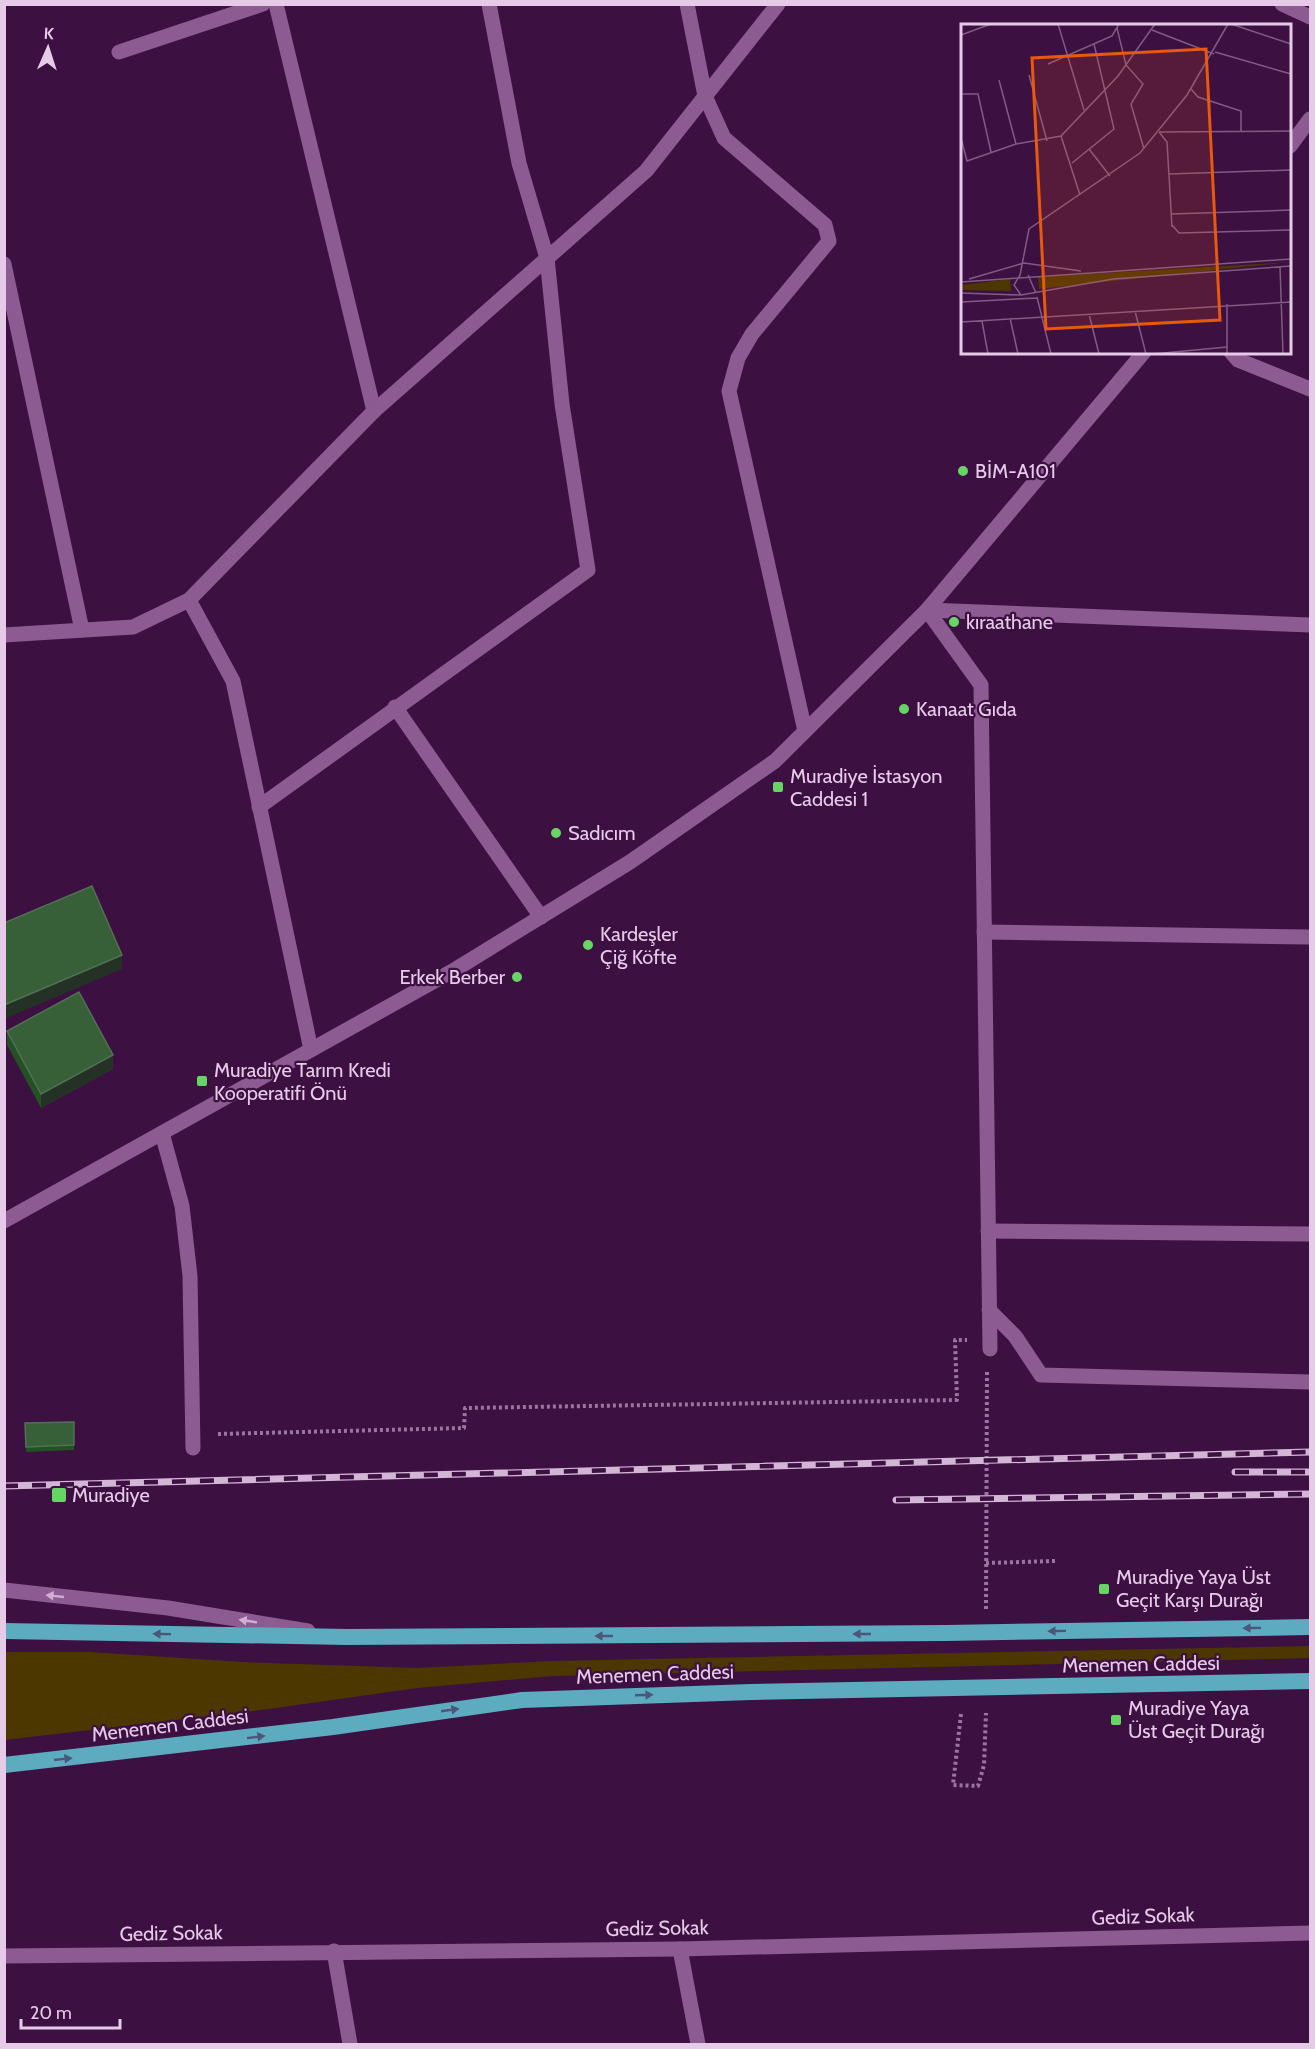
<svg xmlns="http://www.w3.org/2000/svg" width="1315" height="2049" viewBox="0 0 1315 2049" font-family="Cabin,sans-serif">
  <rect width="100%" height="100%" fill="#3d1042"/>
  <path fill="#4d3701" d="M1310,1646V1658L553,1676L417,1688L269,1709L5,1740V1652H90L242,1662L417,1668L551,1661Z"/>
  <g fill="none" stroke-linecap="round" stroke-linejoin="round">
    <g stroke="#99769d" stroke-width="4" stroke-dasharray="3 3" stroke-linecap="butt">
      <path d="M218,1434L464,1428L465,1408L957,1400L955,1340H967"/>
      <path d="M986,1563L1055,1561"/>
      <path d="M986,1609L987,1371"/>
      <path d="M961,1714L953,1785L978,1786L984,1765L986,1713"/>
    </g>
    <path stroke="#8c5b91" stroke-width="15" d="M162,1133L182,1206L190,1276L193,1448"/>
    <g stroke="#8c5b91" stroke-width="15">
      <path d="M276,4L374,411"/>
      <path d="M687,4L705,96L724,138L825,225L829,241L752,334L738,358L729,391L805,731"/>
      <path d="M1282,4L1310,17"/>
      <path d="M119,52L263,4"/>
      <path d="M4,264L82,630"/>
      <path d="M1231,352L1238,360L1310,389"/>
      <path d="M189,600L233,681L311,1050"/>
      <path d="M927,610L981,685L990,1349"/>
      <path d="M4,635L133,627L189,600L374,411L646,171L778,4"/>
      <path d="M395,707L541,917"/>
      <path d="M259,807L588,570L562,404L547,258L519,163L489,4"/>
      <path d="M984,932L1310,937"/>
      <path d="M988,1231L1310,1234"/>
      <path d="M989,1310L1015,1336L1041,1375L1310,1382"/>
      <path d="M680,1949L698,2044"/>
      <path d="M334,1951L350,2044"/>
      <path d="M4,1956L680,1949L1310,1933"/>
    </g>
    <path stroke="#8c5b91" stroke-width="15" d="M927,610L1310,625"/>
    <g stroke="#8c5b91" stroke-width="15">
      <path d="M1290,146L1310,119"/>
      <path d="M4,1221L456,969L630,862L775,761L927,610L1144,352"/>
      <path d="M4,1590L168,1608L308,1631"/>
    </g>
    <g stroke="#5cabbe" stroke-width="16">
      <path d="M4,1631L347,1637L946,1633L1310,1627"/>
      <path d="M4,1765L333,1727L522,1700L751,1692L1310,1681"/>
    </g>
    <defs>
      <g id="rail">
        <path d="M1235,1472H1310"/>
        <path d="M4,1486L1310,1452"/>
        <path d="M896,1500L1310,1494"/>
      </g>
    </defs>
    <use href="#rail" stroke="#d3b6d6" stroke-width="7"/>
    <use href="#rail" stroke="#3d1042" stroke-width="4.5" stroke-dasharray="14" stroke-linecap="butt"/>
  </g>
  <g fill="#225223">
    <path d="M7,1031L113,1069L41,1108L7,1045Z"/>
    <path d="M74,1422V1450L26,1452L25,1423Z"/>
  </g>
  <g fill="#243226">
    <path d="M122,955V969L4,1019V1005Z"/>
    <path d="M113,1055V1069L41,1108V1094Z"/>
  </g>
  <g fill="#375f38" stroke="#527054" stroke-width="1.5">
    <path d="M92,886L122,955L4,1005V923Z"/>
    <path d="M79,992L113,1055L41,1094L7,1031Z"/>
    <path d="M74,1422V1445L26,1447L25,1423Z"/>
  </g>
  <defs><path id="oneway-solid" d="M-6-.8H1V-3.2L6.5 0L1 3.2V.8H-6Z" transform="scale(1.5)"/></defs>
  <g fill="#d0afd2">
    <use href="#oneway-solid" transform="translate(55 1596) rotate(-174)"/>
    <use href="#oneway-solid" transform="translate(248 1621) rotate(-171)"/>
  </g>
  <g fill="#4b567a">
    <use href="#oneway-solid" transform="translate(1252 1628) rotate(179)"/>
    <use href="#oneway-solid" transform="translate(1057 1631) rotate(179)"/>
    <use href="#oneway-solid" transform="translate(162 1634) rotate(-179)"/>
    <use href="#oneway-solid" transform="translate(862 1634) rotate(180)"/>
    <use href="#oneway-solid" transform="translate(604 1636) rotate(180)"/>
    <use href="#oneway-solid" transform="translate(644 1695) rotate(-2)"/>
    <use href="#oneway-solid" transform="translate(450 1710) rotate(-8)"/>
    <use href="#oneway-solid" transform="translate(256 1737) rotate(-7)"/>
    <use href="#oneway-solid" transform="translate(63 1759) rotate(-6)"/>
  </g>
  <g fill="#67d466" stroke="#3d1042" stroke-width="2">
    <circle cx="963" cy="471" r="6"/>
    <circle cx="954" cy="622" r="6"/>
    <circle cx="904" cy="709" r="6"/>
    <rect x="772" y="781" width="12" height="12" rx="3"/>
    <circle cx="556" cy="833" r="6"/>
    <circle cx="588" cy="945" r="6"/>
    <circle cx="517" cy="977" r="6"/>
    <rect x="196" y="1075" width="12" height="12" rx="3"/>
    <rect x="51" y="1487" width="16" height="16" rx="3"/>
    <rect x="1098" y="1583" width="12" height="12" rx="3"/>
    <rect x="1110" y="1714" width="12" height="12" rx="3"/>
  </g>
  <g text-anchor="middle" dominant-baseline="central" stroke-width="4.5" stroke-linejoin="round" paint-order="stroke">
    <g font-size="20" fill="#e6cbe8" stroke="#3d1042" text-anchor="start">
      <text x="975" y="471">BİM-A101</text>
      <text x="966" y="622">kıraathane</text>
      <text x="916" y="709">Kanaat Gıda</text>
      <text x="790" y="776">Muradiye İstasyon<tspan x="790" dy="23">Caddesi 1</tspan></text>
      <text x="568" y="833">Sadıcım</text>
      <text x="600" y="934">Kardeşler<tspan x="600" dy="23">Çiğ Köfte</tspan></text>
      <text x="505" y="977" text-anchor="end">Erkek Berber</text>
      <text x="214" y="1070">Muradiye Tarım Kredi<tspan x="214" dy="23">Kooperatifi Önü</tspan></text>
      <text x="72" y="1495">Muradiye</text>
      <text x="1116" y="1577">Muradiye Yaya Üst<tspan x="1116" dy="23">Geçit Karşı Durağı</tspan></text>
      <text x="1128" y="1708">Muradiye Yaya<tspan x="1128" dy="23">Üst Geçit Durağı</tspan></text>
    </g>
    <g font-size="20" fill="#e6cbe8" stroke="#3d1042">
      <text transform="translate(1141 1664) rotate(-1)">Menemen Caddesi</text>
      <text transform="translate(655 1674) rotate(-2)">Menemen Caddesi</text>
      <text transform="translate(170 1725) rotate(-7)">Menemen Caddesi</text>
      <text transform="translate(1143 1916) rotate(-2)">Gediz Sokak</text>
      <text transform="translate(657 1928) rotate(-1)">Gediz Sokak</text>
      <text transform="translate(171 1933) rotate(-1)">Gediz Sokak</text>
    </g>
  </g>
  <g transform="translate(961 24)">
    <rect width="330" height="330" fill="#3d1042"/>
    <path d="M330,238L78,265L77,253ZM49,255L50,267L0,266V261Z" fill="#4d3701"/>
    <path fill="none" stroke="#815b84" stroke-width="1.5" d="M97,0L123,86M270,0L330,20M156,4L165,41L182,60L170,80L183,125M191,6L253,30M0,11L30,0M254,28L330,50M87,40L151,12L158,0M68,51L86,117M38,56L55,120M230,65L237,73L280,87V107M0,70H17L30,128M198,108L330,107M198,108L206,118L211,203M100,112L119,171M0,114L6,137L55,120L100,112L157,52L194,0M128,125L149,152M111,139L153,105L133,20M208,150L330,146M210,190L330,186M211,201L218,209L330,206M319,243L322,330M59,251L68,205L179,129L226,71L267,0M59,251L53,261L60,271M67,251L75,269M8,255L63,239L120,247M0,258L330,235M0,269L60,271L152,255L330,242M76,273L90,330M0,278L76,274M266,280V330M174,287L185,330M128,290L138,330M49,294L57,330M21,297L27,330M0,298L330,278M192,330L266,323"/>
    <path fill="#e8590c" fill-opacity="0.15" stroke="#e8590c" stroke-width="3" d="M245,25L259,296L85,305L71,34Z"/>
    <rect width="330" height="330" fill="none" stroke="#e6cbe8" stroke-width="3"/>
  </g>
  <rect width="1315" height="2049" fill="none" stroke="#e6cbe8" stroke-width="12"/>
  <g transform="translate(48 48) rotate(3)" stroke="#3d1042" stroke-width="4.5" paint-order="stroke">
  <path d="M0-4.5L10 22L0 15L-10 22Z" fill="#e6cbe8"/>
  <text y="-9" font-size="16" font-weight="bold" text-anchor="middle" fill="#e6cbe8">K</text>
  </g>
  <path d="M21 2019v9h99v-9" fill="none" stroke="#e6cbe8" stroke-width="3"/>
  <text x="30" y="2019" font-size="18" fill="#e6cbe8" stroke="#3d1042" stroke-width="4.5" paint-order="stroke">20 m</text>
</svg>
